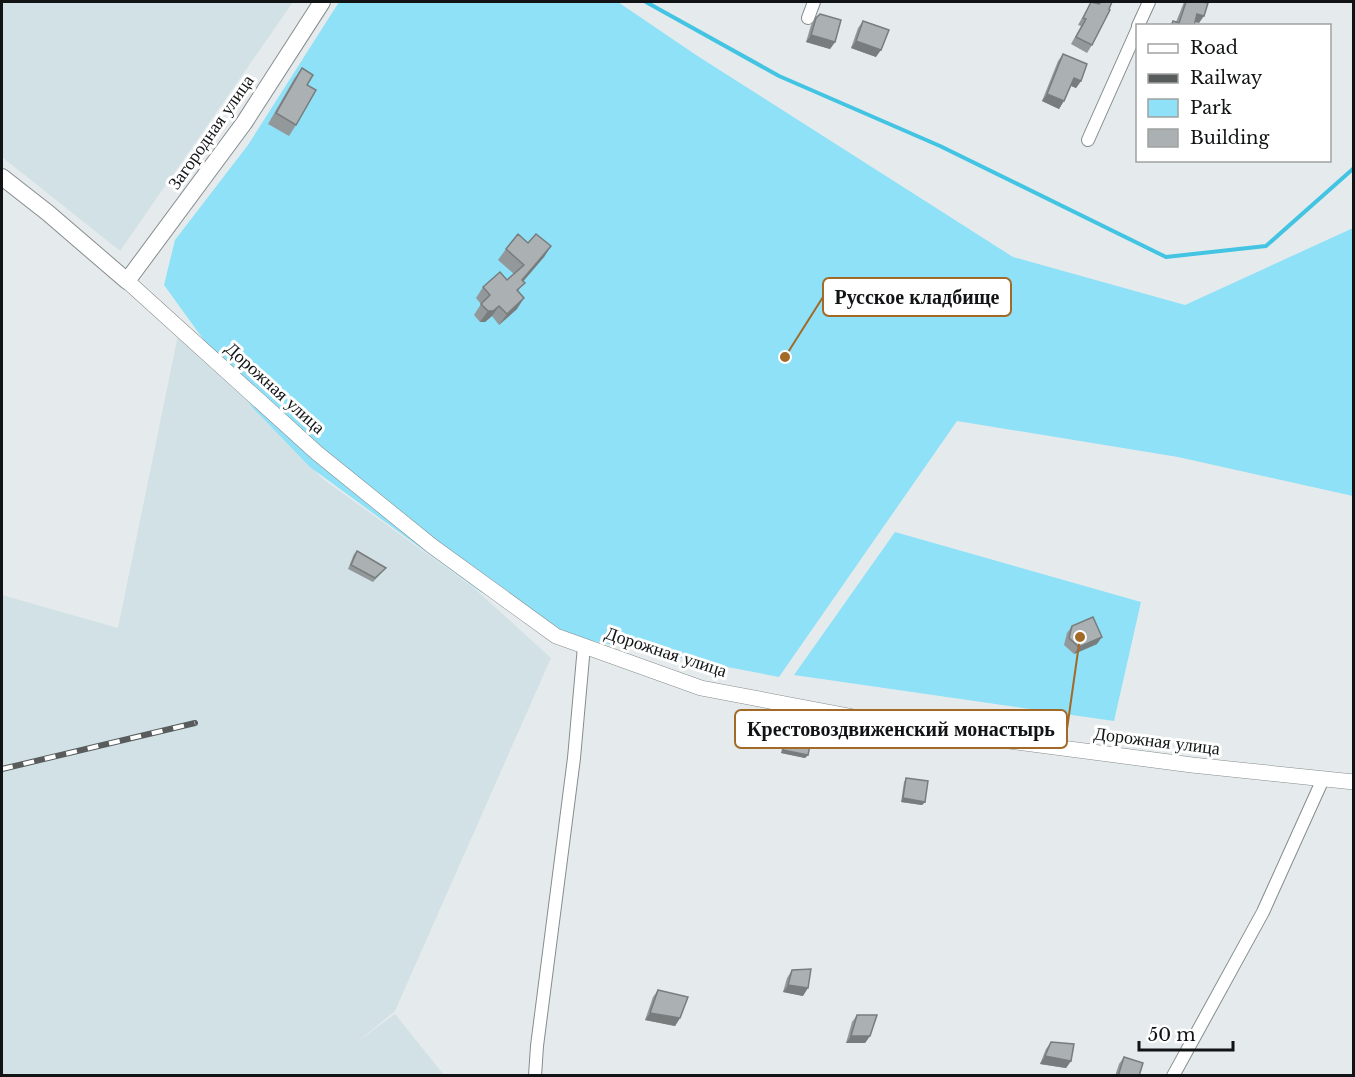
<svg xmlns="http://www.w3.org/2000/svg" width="1355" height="1077" viewBox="0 0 1355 1077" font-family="'Libre Baskerville',serif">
  <rect width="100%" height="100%" fill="#e5ebed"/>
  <g fill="#d2e1e5">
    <path d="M2,2H293L120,251L2,157Z"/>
    <path d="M179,330L323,479L473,587L551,658L395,1011L357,1042L395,1014L444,1075L2,1076V595L118,628Z"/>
  </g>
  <g fill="#8ee1f7">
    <path d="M339,2H618L696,55L1013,257L1185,305L1353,228V496L1178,457L957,421L779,677L556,634L481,592L310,467L253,408L164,285L175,240L248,145Z"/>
    <path d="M895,532L1141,602L1114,721L794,675Z"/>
  </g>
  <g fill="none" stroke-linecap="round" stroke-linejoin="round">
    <path stroke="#43c4e2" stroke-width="4" d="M646,2L779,76L940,146L1166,257L1266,246L1354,168"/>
    <defs>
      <g id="minor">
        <path d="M808,18L814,2"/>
        <path d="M1138,26L1149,2"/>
        <path d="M1088,140L1138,28"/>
        <path d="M535,1076L537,1046L574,758L584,646"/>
        <path d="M1173,1076L1263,912L1323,779"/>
      </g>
      <path id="tertiary" d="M127,281L317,453L432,546L556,636L701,688L917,729L1192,765L1354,782"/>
      <path id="secondary" d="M2,177L48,213L127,281L244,123L322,2"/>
    </defs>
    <use href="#minor" stroke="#868c8d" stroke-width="14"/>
    <use href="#tertiary" stroke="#868c8d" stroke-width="16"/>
    <use href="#secondary" stroke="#868c8d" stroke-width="18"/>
    <use href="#minor" stroke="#fff" stroke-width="12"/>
    <use href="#tertiary" stroke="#fff" stroke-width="15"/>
    <use href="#secondary" stroke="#fff" stroke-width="16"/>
    <defs>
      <path id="rail" d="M2,769L195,723"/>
    </defs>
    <use href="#rail" stroke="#585c5d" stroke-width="6"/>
    <use href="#rail" stroke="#fff" stroke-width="4" stroke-dasharray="11" stroke-linecap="butt"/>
  </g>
  <g fill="#93989a">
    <path d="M1091,2L1098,4L1099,2H1112L1092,45L1087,53L1071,44L1081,26L1078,25Z"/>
    <path d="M1184,2H1203L1199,23L1195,22L1194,26H1170L1173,21L1176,22Z"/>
    <path d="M816,18L835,42L830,49L806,42L811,25Z"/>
    <path d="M863,21L876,57L851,48L858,28Z"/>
    <path d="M1063,54L1081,81L1076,88L1071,86L1059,109L1042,101L1058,61Z"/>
    <path d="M302,68L307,85L296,125L289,136L268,124L294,79Z"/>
    <path d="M528,243L551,246L544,257L523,281L518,292L517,309L499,325L492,316L485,322H480L474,315L481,304L476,298L483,287L507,280L514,274L498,260L506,249Z"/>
    <path d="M357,551L383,571L373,582L348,569L354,554Z"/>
    <path d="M1072,626L1097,644L1074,654L1064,645L1067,633Z"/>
    <path d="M785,740L808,755L805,758L781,753L783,743Z"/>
    <path d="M906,778L925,802L922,805L901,802L904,782Z"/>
    <path d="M792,970L803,996L783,992L787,978Z"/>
    <path d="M658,990L680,1018L675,1026L645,1020L653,997Z"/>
    <path d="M857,1015L870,1036L865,1043H846L852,1022Z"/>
    <path d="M1051,1042L1071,1061L1066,1068L1040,1064L1046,1049Z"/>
    <path d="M1124,1057L1139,1076H1115L1119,1064Z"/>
  </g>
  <g fill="#787c7d">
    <path d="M1197,14L1204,16L1199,23L1192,21Z"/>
    <path d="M811,35L835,42L830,49L806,42Z"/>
    <path d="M856,41L881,50L876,57L851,48Z"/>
    <path d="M1074,78L1081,81L1076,88L1069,85Z"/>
    <path d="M1047,94L1064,101L1059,109L1042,101Z"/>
    <path d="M551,246L544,257L515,291L522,280Z"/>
    <path d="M524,298L517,309L499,325L507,314Z"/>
    <path d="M499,306L492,316L485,322H480L488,311Z"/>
    <path d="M1102,637L1097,644L1074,654L1079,647Z"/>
    <path d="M783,750L808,755L805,758L781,753Z"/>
    <path d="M903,798L925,802L922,805L901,802Z"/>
    <path d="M788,985L808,988L803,996L783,992Z"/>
    <path d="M650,1013L680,1018L675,1026L645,1020Z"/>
    <path d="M851,1036H870L865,1043H846Z"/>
    <path d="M1045,1056L1071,1061L1066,1068L1040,1064Z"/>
  </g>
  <g fill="#abb1b3" stroke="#787c7d" stroke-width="1.5">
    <path d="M1091,2L1099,4L1101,2H1112L1109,9L1110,10L1092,45L1076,37L1086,19L1083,18Z"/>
    <path d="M1186,2H1203L1208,3L1204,16L1197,14L1194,26H1171L1173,21L1179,23Z"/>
    <path d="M820,14L841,20L835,42L811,35L816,18Z"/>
    <path d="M863,21L889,30L881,50L856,41Z"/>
    <path d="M1063,54L1087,64L1081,81L1074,78L1064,101L1047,94Z"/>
    <path d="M302,68L313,75L307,85L316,90L296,125L276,113Z"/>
    <path d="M518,234L528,243L536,234L551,246L522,280L525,283L517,290L524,298L507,314L499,306L493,311H488L481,304L490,295L483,287L500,272L507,280L524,265L506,249Z"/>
    <path d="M357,551L386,568L375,578L351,565Z"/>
    <path d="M1093,617L1102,637L1079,647L1069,638L1072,626Z"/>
    <path d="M785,740L810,745L808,755L783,750Z"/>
    <path d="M906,778L928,781L925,802L903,798Z"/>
    <path d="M811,969L808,988L788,985L792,970Z"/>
    <path d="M658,990L688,997L680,1018L650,1013Z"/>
    <path d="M857,1015H877L870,1036H851Z"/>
    <path d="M1051,1042L1074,1044L1071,1061L1045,1056Z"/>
    <path d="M1124,1057L1143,1063L1139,1076H1118Z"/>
  </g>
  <g text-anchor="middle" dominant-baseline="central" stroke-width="6" stroke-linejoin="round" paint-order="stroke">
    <g font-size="18" fill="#111314" stroke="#fff">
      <text transform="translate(211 132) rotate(-55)">Загородная улица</text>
      <text transform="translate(275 388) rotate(42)">Дорожная улица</text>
      <text transform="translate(666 652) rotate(18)">Дорожная улица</text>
      <text transform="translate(1157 741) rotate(7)">Дорожная улица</text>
    </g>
  </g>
  <path fill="none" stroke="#a26927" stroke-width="2" d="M785 357L823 297M1080 637L1067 729"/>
  <g fill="#a26927" stroke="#fff" stroke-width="2">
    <circle cx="785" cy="357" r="6"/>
    <circle cx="1080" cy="637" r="6"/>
  </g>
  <g fill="#fff" stroke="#a26927" stroke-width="2">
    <rect x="823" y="278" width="188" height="38" rx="6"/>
    <rect x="735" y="710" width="332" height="38" rx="6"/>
  </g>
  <g font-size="20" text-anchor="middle" font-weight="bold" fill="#111314">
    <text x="917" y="304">Русское кладбище</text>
    <text x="901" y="736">Крестовоздвиженский монастырь</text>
  </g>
  <rect width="1355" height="1077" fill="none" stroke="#111314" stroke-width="6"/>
  <rect x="1136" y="24" width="195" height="138" fill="#ffffff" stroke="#a0a1a1" stroke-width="1.5"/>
  <rect x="1148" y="44" width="30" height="9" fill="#ffffff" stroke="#a0a1a1" stroke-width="1.5"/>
  <text x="1190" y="54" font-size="18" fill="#111314">Road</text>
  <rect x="1148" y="74" width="30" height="9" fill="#585c5d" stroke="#a0a1a1" stroke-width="1.5"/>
  <text x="1190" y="84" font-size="18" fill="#111314">Railway</text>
  <rect x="1148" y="99" width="30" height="18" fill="#8ee1f7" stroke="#a0a1a1" stroke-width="1.5"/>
  <text x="1190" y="114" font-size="18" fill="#111314">Park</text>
  <rect x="1148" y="129" width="30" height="18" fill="#abb1b3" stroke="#a0a1a1" stroke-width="1.5"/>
  <text x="1190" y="144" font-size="18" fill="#111314">Building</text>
  <path d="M1139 1041v9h94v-9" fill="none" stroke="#111314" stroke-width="3"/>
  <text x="1148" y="1041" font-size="18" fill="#111314" stroke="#ffffff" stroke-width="4.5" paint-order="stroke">50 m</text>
</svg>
